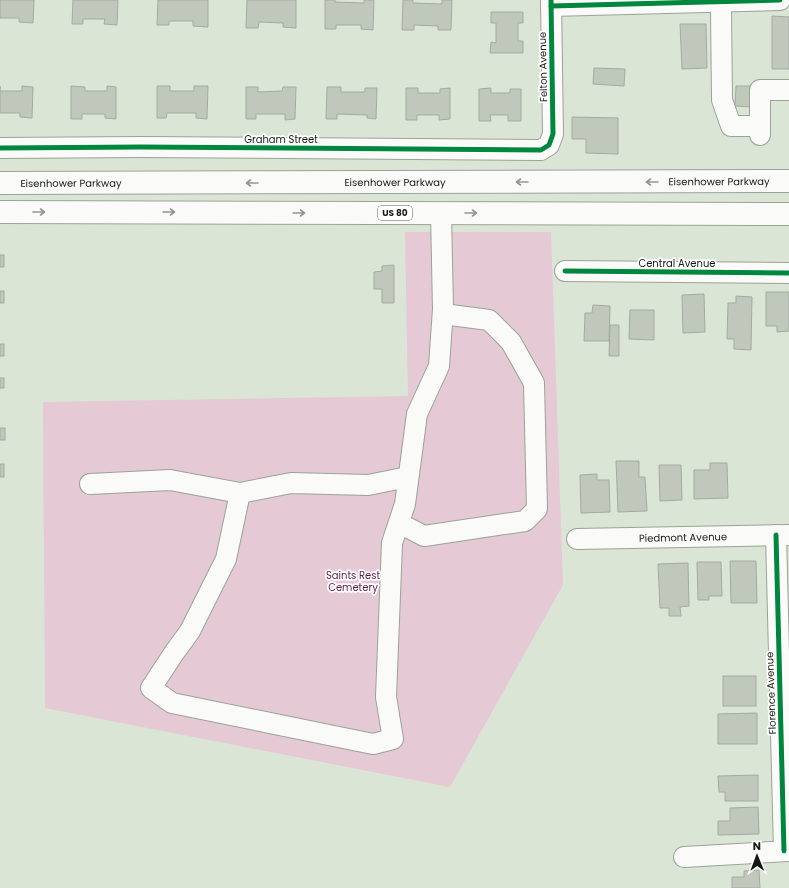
<svg xmlns="http://www.w3.org/2000/svg" width="789" height="888" viewBox="0 0 789 888" font-family="Poppins,sans-serif">
  <rect width="100%" height="100%" fill="#dbe5d6"/>
  <path fill="#e5c9d5" d="M405,232H551L563,585L450,787L45,708L43,402L408,396Z"/>
  <g fill="#c0c8bc" stroke="#a3aba0">
    <path d="M0,0H34L33,23L19,22V18H0Z"/>
    <path d="M73,0H118L117,25L104,24L105,19H83V24H72Z"/>
    <path d="M158,0H208V27L193,26V21H169V25H157Z"/>
    <path d="M247,0H296V28L283,27V23L259,22L258,28H246Z"/>
    <path d="M325,0H335V2L364,3V0H374L373,30L361,29V25H336V29H325Z"/>
    <path d="M403,0H413V3L442,4V0H452L451,30H438V26L414,25V30H402Z"/>
    <path d="M491,12H523V23H518V41H523V53H490L491,42L496,43V23H491Z"/>
    <path d="M772,16L789,17V69H772Z"/>
    <path d="M680,24H706L707,68L682,69Z"/>
    <path d="M594,68L625,69L624,86L593,84Z"/>
    <path d="M0,86V91H22V86L33,87L32,118L20,117V113H0Z"/>
    <path d="M71,86L85,87V91H107V86L116,87V119L105,118V114H82V119H71Z"/>
    <path d="M157,86H170V91H194V86H208L207,119L196,118V113H167L166,118H157Z"/>
    <path d="M736,86H751V107L735,106Z"/>
    <path d="M246,87H258V92L282,91L283,87H296L295,119L285,120V114H256V119H246Z"/>
    <path d="M327,87H341V92H365V88H377L376,119L367,118V115L337,114V119H326Z"/>
    <path d="M406,88H418V93H440V89L450,88V119L439,120V115H417V120H406Z"/>
    <path d="M491,88V93H510V89H521V121H508V115H490L491,121H479V89Z"/>
    <path d="M572,117L618,118V154L586,153V139H572Z"/>
    <rect x="0" y="255" width="4" height="12"/>
    <path d="M394,265V303H382V289H374V272L382,271V266Z"/>
    <rect x="0" y="291" width="4" height="12"/>
    <path d="M766,292H789V331L777,332V326H766Z"/>
    <path d="M704,294L705,332L683,333L682,295Z"/>
    <path d="M736,296L752,297L751,350L734,349V339H727L728,303H736Z"/>
    <path d="M593,305L610,306L609,341H584L585,313H592Z"/>
    <path d="M630,310H654V340L629,339Z"/>
    <path d="M610,325H619V356H609Z"/>
    <rect x="0" y="344" width="4" height="12"/>
    <rect x="0" y="378" width="4" height="10"/>
    <rect x="0" y="428" width="5" height="12"/>
    <path d="M616,461H639V477H645L647,511L618,512Z"/>
    <path d="M710,463H727L728,498L694,499V470H710Z"/>
    <rect x="0" y="464" width="4" height="13"/>
    <path d="M659,465H681L682,500L660,501Z"/>
    <path d="M597,474V480H609L610,512L581,513L580,475Z"/>
    <path d="M730,561H756L757,603H731Z"/>
    <path d="M697,562H721L722,596H709V600H698Z"/>
    <path d="M688,563L689,606L680,607L681,616H669V608H660L658,564Z"/>
    <rect x="723" y="676" width="33" height="30"/>
    <path d="M757,713V744H718V714Z"/>
    <path d="M758,775V801H725V792H719L718,776Z"/>
    <path d="M758,807L759,834L718,835V821H730V808Z"/>
    <path d="M759,870L760,888H732V877H744V871Z"/>
  </g>
  <g fill="none" stroke-linecap="round" stroke-linejoin="round">
    <defs>
      <g id="minor">
        <path d="M723,0L721,11L722,100L731,126H760"/>
        <path d="M551,6L780,0"/>
        <path d="M760,135V90H789"/>
        <path d="M0,148L141,147L541,150L549,145L553,134L551,0"/>
        <path d="M565,271L789,273"/>
        <path d="M408,477L368,485L291,483L240,493L226,559L190,631L174,653L151,688L172,703L373,744L393,739L386,697L392,543L405,504L417,414L439,366L443,309L441,213"/>
        <path d="M90,484L170,480L240,493"/>
        <path d="M399,523L424,536L525,521L537,509L534,383L511,342L489,320L443,314"/>
        <path d="M776,535L784,851"/>
        <path id="s1" d="M577,539L789,535"/>
        <path d="M684,857L789,851"/>
      </g>
      <g id="major">
        <path id="s2" d="M0,183L789,181"/>
        <path d="M0,212L789,214"/>
      </g>
    </defs>
    <use href="#minor" stroke="#9ba297" stroke-width="22"/>
    <use href="#major" stroke="#9ba297" stroke-width="24"/>
    <use href="#minor" stroke="#fafbf9" stroke-width="20"/>
    <use href="#major" stroke="#fafbf9" stroke-width="22"/>
    <defs>
      <g id="cycleway">
        <path d="M551,6L780,0"/>
        <path d="M0,148L141,147L541,150L549,145L553,134L551,0"/>
        <path d="M565,271L789,273"/>
        <path d="M776,535L784,851"/>
      </g>
    </defs>
    <use href="#cycleway" stroke="#fff" stroke-width="8"/>
    <use href="#cycleway" stroke="#00873e" stroke-width="5"/>
  </g>
  <defs><path id="oneway-shaft" d="M-6 0H5M1.5-3L5.5 0L1.5 3" fill="none" stroke-width="1.6" stroke-linecap="round" stroke-linejoin="round"/></defs>
  <g stroke="#929691">
    <use href="#oneway-shaft" transform="translate(522 182) rotate(180)"/>
    <use href="#oneway-shaft" transform="translate(652 182) rotate(180)"/>
    <use href="#oneway-shaft" transform="translate(252 183) rotate(180)"/>
    <use href="#oneway-shaft" transform="translate(39 212)"/>
    <use href="#oneway-shaft" transform="translate(169 212)"/>
    <use href="#oneway-shaft" transform="translate(299 213)"/>
    <use href="#oneway-shaft" transform="translate(471 213)"/>
  </g>
  <g text-anchor="middle" dominant-baseline="central" stroke-width="3.5" stroke-linejoin="round" paint-order="stroke">
    <rect fill="#fff" stroke="#5a5f58" stroke-width="1" x="378" y="206" width="34" height="14" rx="3"/>
    <g font-size="9" font-weight="bold" fill="#141a11">
      <text x="395" y="213">US 80</text>
    </g>
    <g font-size="10" fill="#141a11" stroke="#fff">
      <text transform="translate(543 67) rotate(-91)">Felton Avenue</text>
      <text x="281" y="139">Graham Street</text>
      <text stroke="none"><textPath href="#s2" startOffset="395">Eisenhower Parkway</textPath></text>
      <text stroke="none"><textPath href="#s2" startOffset="719">Eisenhower Parkway</textPath></text>
      <text stroke="none"><textPath href="#s2" startOffset="71">Eisenhower Parkway</textPath></text>
      <text x="677" y="263">Central Avenue</text>
      <text stroke="none"><textPath href="#s1" startOffset="106">Piedmont Avenue</textPath></text>
      <text transform="translate(771 693) rotate(-92)">Florence Avenue</text>
    </g>
    <g font-size="10" fill="#601b49" stroke="#fff">
      <text x="353" y="575">Saints Rest<tspan x="353" dy="12">Cemetery</tspan></text>
    </g>
  </g>
  <g transform="translate(757 856) rotate(359)" stroke="#ffffff" stroke-width="3" paint-order="stroke">
  <path d="M0-3L7 15L0 10L-7 15Z" fill="#141a11"/>
  <text y="-6" font-size="11" font-weight="bold" text-anchor="middle" fill="#141a11">N</text>
  </g>
</svg>
